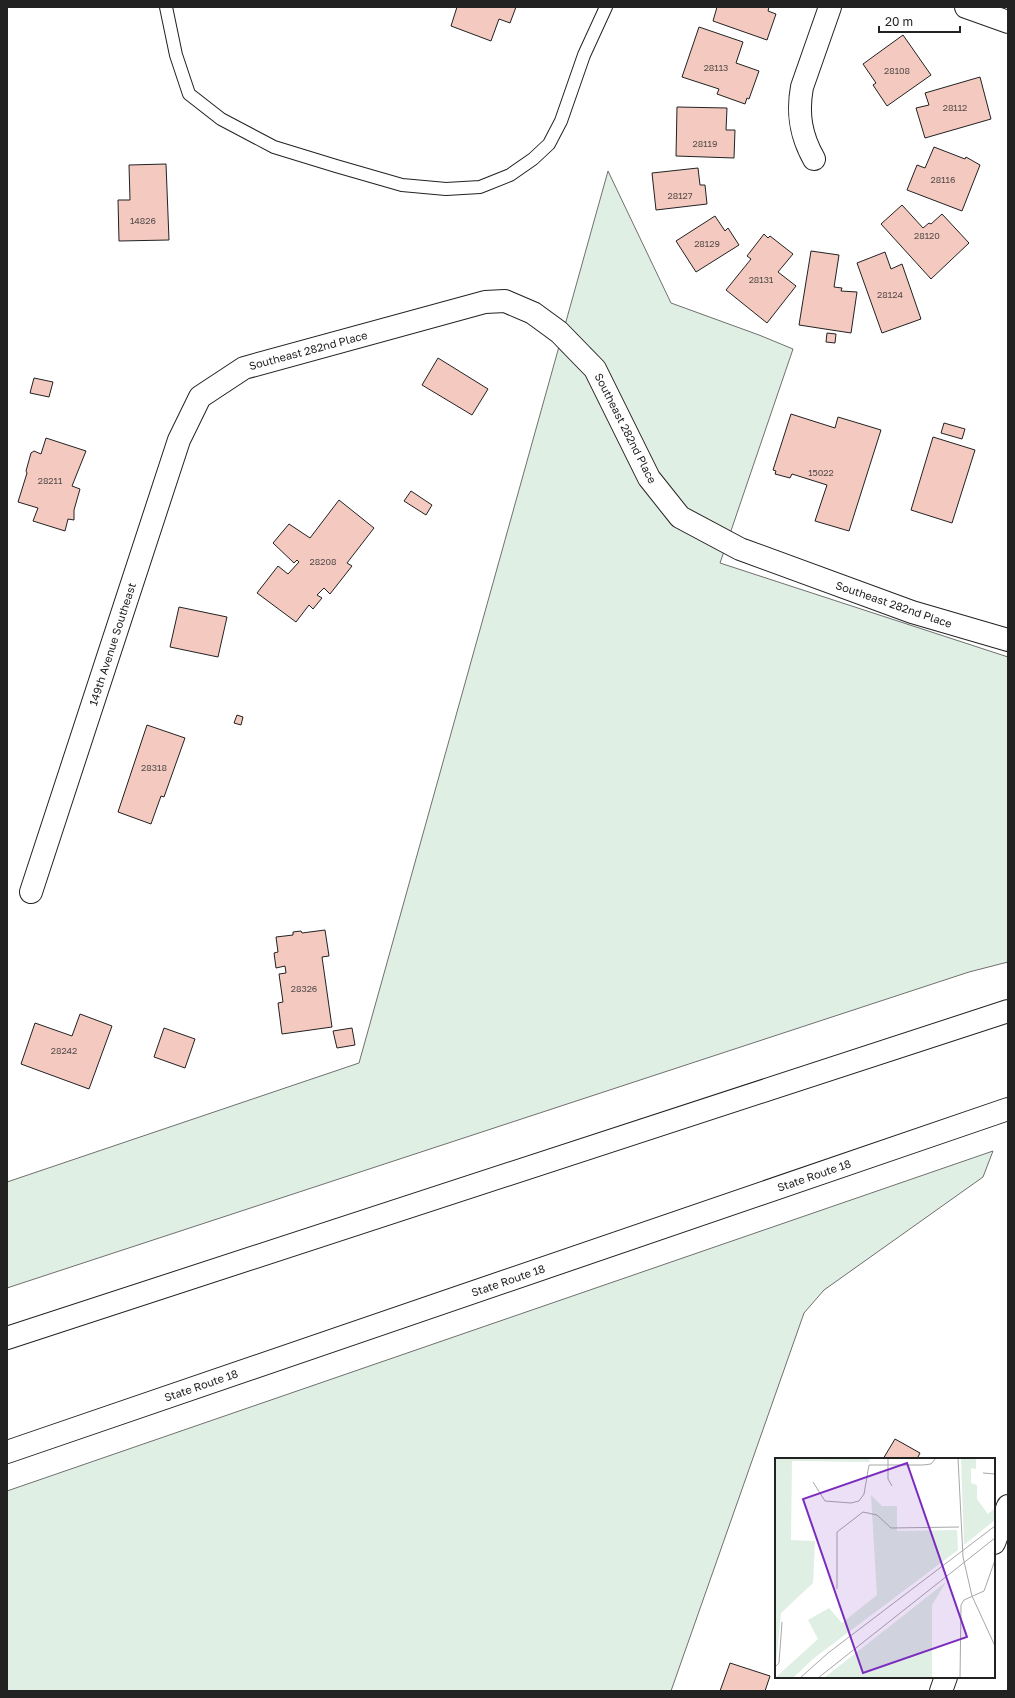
<svg xmlns="http://www.w3.org/2000/svg" width="1015" height="1698" viewBox="0 0 1015 1698" font-family="'Golos Text',sans-serif">
  <rect width="100%" height="100%" fill="#fff"/>
  <g fill="#e0efe3" stroke="#6f6f6f">
    <path d="M608,171L671,303L759,335L793,349L720,563L1008,657V962L969,972L7,1288V1182L359,1063Z"/>
    <path d="M993,1151L983,1177L824,1290L804,1313L671,1691H7V1491Z"/>
  </g>
  <g fill="#f3c9c0" stroke="#222">
    <path d="M457,7H516L510,23L499,19L491,41L451,26Z"/>
    <path d="M717,7H769L768,11L776,14L767,40L713,21Z"/>
    <path d="M699,27L743,42L736,63L759,71L749,99L747,98L745,104L717,94L719,89L682,77Z"/>
    <path d="M903,35L931,75L887,106L873,85L876,83L863,64Z"/>
    <path d="M980,77L991,119L925,138L916,108L929,105L925,93Z"/>
    <path d="M677,107L727,108L726,130H735L734,158L676,156Z"/>
    <path d="M934,147L965,159L966,157L980,165L962,211L907,190L917,165L925,168Z"/>
    <path d="M166,164L169,240L119,241L118,200H130L129,165Z"/>
    <path d="M698,168L700,185H705L707,204L656,210L652,173Z"/>
    <path d="M902,205L923,228L929,223L931,224L942,214L969,243L931,279L881,224Z"/>
    <path d="M715,216L725,231L728,228L739,245L696,272L676,241Z"/>
    <path d="M764,234L768,238L770,236L793,254L778,272L796,286L767,323L726,290L751,259L747,256Z"/>
    <path d="M811,251L839,255L834,287L842,288L841,291L857,292L851,333L799,325Z"/>
    <path d="M885,252L891,269L902,264L921,319L882,333L857,263Z"/>
    <path d="M827,333L836,334L835,343L826,342Z"/>
    <path d="M438,358L488,389L472,415L422,385Z"/>
    <path d="M34,378L53,382L49,397L30,393Z"/>
    <path d="M791,414L835,428L838,417L881,430L849,531L815,521L827,485L792,474L790,478L775,474L776,471L773,470Z"/>
    <path d="M944,423L965,429L962,439L941,433Z"/>
    <path d="M933,437L975,450L952,523L911,510Z"/>
    <path d="M46,438L86,451L72,486L80,489L74,510V520L68,519L65,531L33,521L38,508L18,502L27,473L26,471L31,453L34,451L41,454Z"/>
    <path d="M411,491L432,505L426,515L404,501Z"/>
    <path d="M339,500L374,528L347,563L352,566L330,594L324,588L317,595L322,598L313,609L309,605L296,622L257,593L278,566L288,574L299,562L297,560L294,563L273,543L289,524L310,538Z"/>
    <path d="M179,607L227,617L218,657L170,647Z"/>
    <path d="M237,715L243,717L241,725L234,723Z"/>
    <path d="M147,725L185,738L164,797L161,796L151,824L118,812Z"/>
    <path d="M325,930L329,956L322,957L332,1027L282,1034L278,1003L283,1002L279,974L286,973L285,966L276,968L274,953L278,952L276,937L293,935V932L301,931L302,933Z"/>
    <path d="M80,1014L112,1026L89,1089L21,1064L35,1023L72,1036Z"/>
    <path d="M164,1028L195,1039L185,1068L154,1057Z"/>
    <path d="M352,1028L355,1045L337,1048L333,1031Z"/>
    <path d="M895,1439L920,1453L917,1459H883Z"/>
    <path d="M730,1663L770,1676L765,1691H720Z"/>
  </g>
  <g fill="none" stroke-linecap="round" stroke-linejoin="round">
    <defs>
      <path id="lane" d="M166,7L176,55L189,94L221,119L274,147L336,166L402,185L446,189L480,187L510,175L533,159L549,144L561,121L584,55L606,7"/>
      <g id="street">
        <path d="M966,7L1008,22"/>
        <path d="M814,159C801,136 797,114 802,87L830,7"/>
        <path d="M31,892L179,440L200,397L244,368L485,302L505,301L533,313L559,332L595,369L649,478L680,517L740,549L912,612L1008,640"/>
        <path d="M994,1543L1008,1506"/>
        <path d="M941,1691L946,1677"/>
      </g>
      <g id="highway">
        <path d="M7,1338L1008,1011"/>
        <path d="M7,1452L1008,1109"/>
      </g>
    </defs>
    <use href="#lane" stroke="#222" stroke-width="14"/>
    <use href="#street" stroke="#222" stroke-width="24"/>
    <use href="#highway" stroke="#222" stroke-width="24"/>
    <use href="#lane" stroke="#fff" stroke-width="12"/>
    <use href="#street" stroke="#fff" stroke-width="22"/>
    <use href="#highway" stroke="#fff" stroke-width="22"/>
  </g>
  <g text-anchor="middle" dominant-baseline="central" stroke-width="3" stroke-linejoin="round" paint-order="stroke">
    <g font-size="9" fill="#564c4a">
      <text x="716" y="67">28113</text>
      <text x="897" y="70">28108</text>
      <text x="955" y="107">28112</text>
      <text x="705" y="143">28119</text>
      <text x="943" y="179">28116</text>
      <text x="680" y="195">28127</text>
      <text x="143" y="220">14826</text>
      <text x="927" y="235">28120</text>
      <text x="707" y="243">28129</text>
      <text x="761" y="279">28131</text>
      <text x="890" y="294">28124</text>
      <text x="821" y="472">15022</text>
      <text x="50" y="480">28211</text>
      <text x="323" y="561">28208</text>
      <text x="154" y="767">28318</text>
      <text x="304" y="988">28326</text>
      <text x="64" y="1050">28242</text>
    </g>
    <g font-size="11" fill="#222" stroke="#fff">
      <text transform="translate(308 350) rotate(-15)">Southeast 282nd Place</text>
      <text transform="translate(626 428) rotate(63)">Southeast 282nd Place</text>
      <text transform="translate(894 604) rotate(19)">Southeast 282nd Place</text>
      <text transform="translate(112 644) rotate(-72)">149th Avenue Southeast</text>
      <text transform="translate(814 1175) rotate(-19)">State Route 18</text>
      <text transform="translate(508 1280) rotate(-19)">State Route 18</text>
      <text transform="translate(201 1385) rotate(-19)">State Route 18</text>
    </g>
  </g>
  <g transform="translate(775 1458)">
    <rect width="220" height="220" fill="#fff"/>
    <path d="M0,0H94L95,4L17,3L16,82L40,83L38,125L6,155L0,216ZM186,0H201V11L196,10V25L202,27V41L213,56L220,50V62L189,87ZM96,37L107,48H122V73L182,72L183,92L39,200L18,220H0L43,181L33,162L54,150L67,165L102,137ZM171,124L157,147V220H49Z" fill="#e0efe3"/>
    <path fill="none" stroke="#a7a7a7" stroke-width="1" d="M113,0V21L117,28M183,0L188,99L197,138L220,188M208,15L220,16M38,24L50,43L76,45L84,43L89,36L94,7H148L156,6L161,0M62,131V74L88,54L102,57L116,70L184,69M0,209L4,205L7,164M25,220L53,195L220,68M43,220L220,80M185,220L186,147L189,142L209,133L220,102"/>
    <path fill="#7b2cbf" fill-opacity="0.15" stroke="#7b2cbf" stroke-width="2" d="M132,5L192,179L88,215L28,41Z"/>
    <rect width="220" height="220" fill="none" stroke="#222" stroke-width="2"/>
  </g>
  <rect width="1015" height="1698" fill="none" stroke="#222222" stroke-width="16"/>
  <path d="M879 26v6h81v-6" fill="none" stroke="#222222" stroke-width="2"/>
  <text x="885" y="26" font-size="12" fill="#222222" stroke="#ffffff" stroke-width="3" paint-order="stroke">20 m</text>
</svg>
